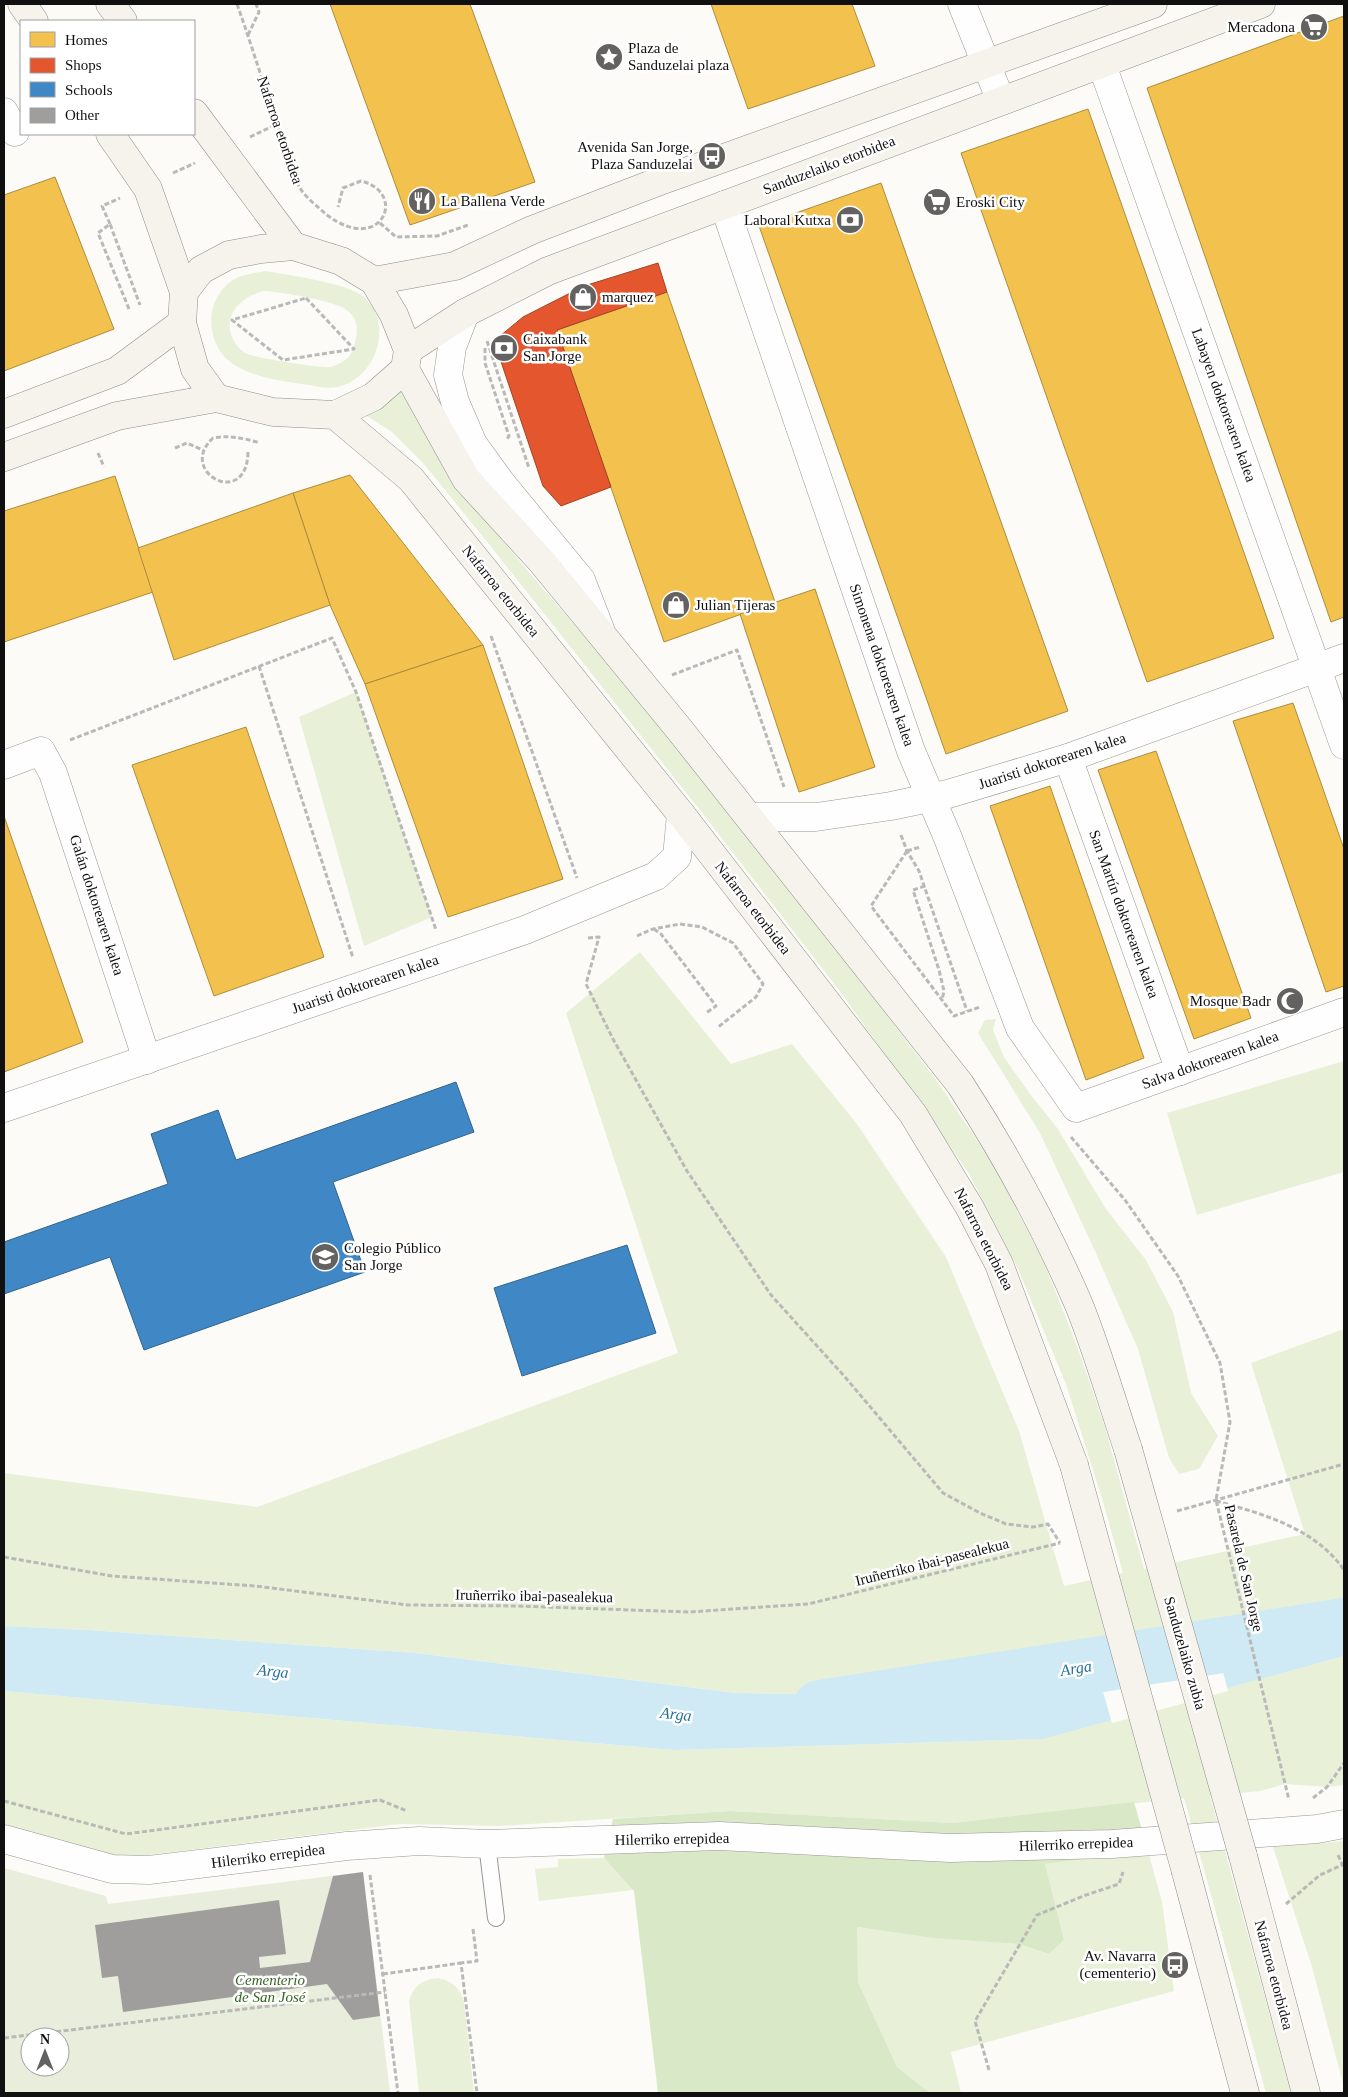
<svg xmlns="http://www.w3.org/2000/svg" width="1348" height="2097" viewBox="0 0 1348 2097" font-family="Georgia,serif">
  <rect width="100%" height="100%" fill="#fcfbf7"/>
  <g fill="#e8f1d8" fill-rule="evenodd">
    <path d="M266,271C287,275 349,283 364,297C400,329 368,396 320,387C292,382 260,380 236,366C205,348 202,300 233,280C242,274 255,273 266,271ZM264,291C280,292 338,301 348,311C357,318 358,328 356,338C354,350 351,357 341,363C338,364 333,367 330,367C320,368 258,358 247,354C239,351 231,338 230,330C227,309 246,295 264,291Z"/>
    <path d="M406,382L432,448L467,498L538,583L694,763L937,1081L993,1164L1043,1260L1077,1346L1105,1427L1144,1569L1305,1534L1251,1363L1344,1329V1604L1169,1654L1183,1700L1344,1656V1785L1327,1787L1285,1784L1260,1791L1210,1796L1291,2093H1266L1184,1798L953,1823L730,1811L500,1826L400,1824L123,1858L4,1826V1691L674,1750L1043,1739L1147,1660L1009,1698L736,1693L416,1653L88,1630L4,1626V1473L257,1507L678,1353L566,1013L640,952L731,1064L792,1044L857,1124L946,1257L1019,1431L1064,1586L1123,1573L1103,1502L1066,1384L1018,1269L968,1172L842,994L703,814L492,548L424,464L392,432L362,413Z"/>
    <path d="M356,692L432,917L364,946L299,717Z"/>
    <path d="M996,1019L993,1030L1004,1057L1030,1094L1058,1129L1106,1209L1146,1260L1173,1312L1191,1393L1218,1436L1199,1469L1179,1474L1169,1458L1138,1349L1094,1249L1040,1133L978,1033L985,1020Z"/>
    <path d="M1344,1061V1172L1197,1215L1167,1113Z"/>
    <path d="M1344,1841V2087L1312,1967L1273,1847Z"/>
    <path d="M1148,1851L1162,1902L1174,1991L951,2052L961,2093H930L897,2067L858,1982L856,1927L942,1938L1019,1944L1049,1954L1064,1940L1045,1864Z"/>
    <path d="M604,1858L634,1890L539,1901L535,1869L558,1867V1859Z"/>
    <path d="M438,1978C452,1981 460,1988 464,2002L474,2093H419L409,2001C413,1986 423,1979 438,1978Z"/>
  </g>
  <path fill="#d9e8c7" d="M1134,1802L1148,1851L1045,1864L1064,1940L1049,1954L1019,1944L934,1938L857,1927L858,1982L897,2067L930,2093H658L634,1891L604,1858L613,1819L730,1811L953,1823Z"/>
  <path fill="#e9eddc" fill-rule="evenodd" d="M4,1868L106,1896L108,1904L363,1872L390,2093H4ZM30,2037H60V2067H30Z"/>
  <path fill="#cfeaf4" d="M1344,1604V1656L1043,1739L674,1750L4,1691V1626L88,1630L416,1653L736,1693L1009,1698Z"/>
  <path fill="#fcfbf7" d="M1214,1638L1228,1691L1112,1723L1097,1671Z"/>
  <g fill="#f2c14e" stroke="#ae8c3b">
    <path d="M330,4H470L535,182L410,225Z"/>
    <path d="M711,4H852L875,66L748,109Z"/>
    <path d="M1344,16V617L1331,622L1147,88Z"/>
    <path d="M1088,109L1274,638L1147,682L961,153Z"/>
    <path d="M55,177L114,329L4,371V195Z"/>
    <path d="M881,183L1068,711L946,754L759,226Z"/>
    <path d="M667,292L775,602L664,642L557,330Z"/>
    <path d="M350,475L483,645L365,684L330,605L293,493Z"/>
    <path d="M115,476L153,592L4,642V511Z"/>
    <path d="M293,493L330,605L174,660L138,548Z"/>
    <path d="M815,589L875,767L799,792L740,614Z"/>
    <path d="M483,645L563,879L448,917L365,684Z"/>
    <path d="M1293,703L1344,849V986L1326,992L1233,721Z"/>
    <path d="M246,727L324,957L214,996L132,765Z"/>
    <path d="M1156,751L1251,1018L1194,1039L1098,770Z"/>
    <path d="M1050,786L1144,1058L1086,1080L990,806Z"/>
    <path d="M4,816L83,1042L4,1072Z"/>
  </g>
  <path fill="#e4572e" stroke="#a44225" d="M658,263L667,292L557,330L611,487L561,506L543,486L494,341L523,317L584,286Z"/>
  <g fill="#3f88c5" stroke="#31648f">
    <path d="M456,1082L474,1132L333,1182L365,1272L144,1350L110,1257L4,1294V1242L168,1184L151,1134L218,1110L236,1160Z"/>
    <path d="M627,1245L656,1333L522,1376L494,1288Z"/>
  </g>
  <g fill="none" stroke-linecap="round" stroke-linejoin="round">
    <path stroke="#cfeaf4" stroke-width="56" d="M820,1708L1344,1626"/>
  </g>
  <path fill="#a09e9c" d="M363,1872L380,2016L353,2020L327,1984L123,2012L118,1976L102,1978L95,1925L279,1900L286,1954L259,1957L260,1968L310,1962L333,1876Z"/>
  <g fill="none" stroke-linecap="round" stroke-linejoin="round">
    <defs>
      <path id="lane" d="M487,1844L496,1918"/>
      <g id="street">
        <path d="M962,4L1001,101"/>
        <path d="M1102,65L1344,745"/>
        <path d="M4,112L15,132"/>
        <path d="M724,205L911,751L948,838L1020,1028L1076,1108L1344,1012"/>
        <path d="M465,313L452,347L448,375L455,402L473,444L502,484L581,580L600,629"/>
        <path d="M1068,758L1180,1071"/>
        <path d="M4,765L41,751L53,773L147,1060"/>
        <path d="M751,817H816L891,806L948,794L1068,758L1344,658"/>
        <path d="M4,1108L525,930L656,876L677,857L681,814"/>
        <path d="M4,1839L112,1869L149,1870L347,1846L419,1841L487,1844L719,1836L950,1848L1112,1844L1317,1829L1344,1824"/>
      </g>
      <g id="secondary">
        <path d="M22,4L34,21"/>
        <path d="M110,4L123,21"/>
        <path d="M194,113L293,246"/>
        <path d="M110,134L148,189L184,292"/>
        <path d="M293,246L341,261L374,281L394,315L408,350L405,369L373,397L335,415L273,412L216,398L195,369L182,323L184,292L201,270L229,255L261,249Z"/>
        <path d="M374,281L455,266L532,230L660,181L1153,4"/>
        <path d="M408,350L465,313L548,271L1261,4"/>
        <path d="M405,369L466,479L542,562L679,729L960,1084C1006,1155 1046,1228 1079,1305C1098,1352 1112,1402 1128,1449"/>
        <path d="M4,414L117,371L182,323"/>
        <path d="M335,415L411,479L681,814L913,1114L970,1208L999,1264L1074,1465"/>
        <path d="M4,457L117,416L216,398"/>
        <path d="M1243,1856L1306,2093"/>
        <path d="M1186,1872L1245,2093"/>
      </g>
    </defs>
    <use href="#lane" stroke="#969694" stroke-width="18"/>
    <use href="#street" stroke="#969694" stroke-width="29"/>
    <use href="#secondary" stroke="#8d8c8b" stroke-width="29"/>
    <g stroke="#b9b9b8" stroke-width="3" stroke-dasharray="5 2.5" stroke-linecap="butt">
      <path d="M237,4C253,49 267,96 283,141C288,156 292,175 300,188C305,197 319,208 327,215C381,256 409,193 361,181L343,188L338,207"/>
      <path d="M248,35L259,12L256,4"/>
      <path d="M250,137L277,124"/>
      <path d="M647,144L650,153"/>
      <path d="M173,173L195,163"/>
      <path d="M380,223L396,237L437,236L468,225"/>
      <path d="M110,224L102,206L120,198"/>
      <path d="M306,298L354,349L283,360L232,320Z"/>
      <path d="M129,309L98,233L110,224L140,305"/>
      <path d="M487,341L529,468"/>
      <path d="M485,348V363L509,436L507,439"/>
      <path d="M175,448L187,443L203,450"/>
      <path d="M248,452C247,510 176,472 213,438C230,435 243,438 260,443"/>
      <path d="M98,453L104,467"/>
      <path d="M491,636L577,878"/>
      <path d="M259,666L353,958"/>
      <path d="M672,675L737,650L784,787"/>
      <path d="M70,740L332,638L356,692L436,930"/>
      <path d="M901,835L907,851L919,871L967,1011"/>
      <path d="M907,851L871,906L954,1016L980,1007"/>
      <path d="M907,851L920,847"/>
      <path d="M925,886L913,890L939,970L944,991L942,1000"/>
      <path d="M654,929L661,934L716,1006L706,1013"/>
      <path d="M637,936L653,929L680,924L702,927L733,943L763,984L756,997L717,1028"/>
      <path d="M588,938L599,937L586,984L613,1039L687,1171L771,1295L845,1377L943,1493L980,1513L1006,1524L1033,1527L1048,1524L1060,1543"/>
      <path d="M1071,1137L1125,1200L1178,1276L1220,1363L1230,1422L1216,1500L1289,1800"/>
      <path d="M1216,1501C1263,1514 1315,1528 1344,1570"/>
      <path d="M1177,1511L1344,1464"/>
      <path d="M4,1557L112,1576L255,1586L408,1605L517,1606L689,1612L808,1604L1060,1543"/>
      <path d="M1313,1798L1327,1787L1344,1763"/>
      <path d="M4,1801L126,1834L380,1800L407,1811"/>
      <path d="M1338,1855L1344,1868"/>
      <path d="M370,1875L398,2093"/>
      <path d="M1286,1904L1320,1875L1342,1865"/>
      <path d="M473,1929L477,1961L461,1963L477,2093"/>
      <path d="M383,1974L461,1963"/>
      <path d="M4,2038L385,1992"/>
      <path d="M989,2070L975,2021L1037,1915L1086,1895L1119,1884L1123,1872"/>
    </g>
    <use href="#lane" stroke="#fffefe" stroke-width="16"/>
    <use href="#street" stroke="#fffefe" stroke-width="28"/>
    <use href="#secondary" stroke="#f5f3ec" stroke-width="28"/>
    <defs>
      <g id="secondary-bridge">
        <path d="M1128,1449L1243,1856"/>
        <path d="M1074,1465L1186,1872"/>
      </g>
    </defs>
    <use href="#secondary-bridge" stroke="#8d8c8b" stroke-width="29" stroke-linecap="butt"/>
    <use href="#secondary-bridge" stroke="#f5f3ec" stroke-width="28"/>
  </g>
  <defs>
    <symbol id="supermarket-disc" viewBox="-11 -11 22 22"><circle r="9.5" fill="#636261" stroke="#fff"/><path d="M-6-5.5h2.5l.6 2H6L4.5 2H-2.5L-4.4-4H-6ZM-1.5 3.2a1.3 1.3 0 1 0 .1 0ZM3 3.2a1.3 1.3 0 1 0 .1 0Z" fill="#fff"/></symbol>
    <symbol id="sight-disc" viewBox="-11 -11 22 22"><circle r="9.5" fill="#636261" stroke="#fff"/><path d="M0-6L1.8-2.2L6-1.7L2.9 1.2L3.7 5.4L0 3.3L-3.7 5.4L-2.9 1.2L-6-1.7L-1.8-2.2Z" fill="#fff"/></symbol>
    <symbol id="bus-disc" viewBox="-11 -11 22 22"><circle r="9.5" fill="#636261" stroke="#fff"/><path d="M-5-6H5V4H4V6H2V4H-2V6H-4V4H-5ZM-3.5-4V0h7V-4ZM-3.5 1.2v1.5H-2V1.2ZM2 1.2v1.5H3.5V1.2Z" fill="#fff"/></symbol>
    <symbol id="restaurant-disc" viewBox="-11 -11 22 22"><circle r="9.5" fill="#636261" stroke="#fff"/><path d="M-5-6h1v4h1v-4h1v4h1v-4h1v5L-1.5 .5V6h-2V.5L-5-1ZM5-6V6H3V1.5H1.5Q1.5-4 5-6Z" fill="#fff"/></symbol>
    <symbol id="bank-disc" viewBox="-11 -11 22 22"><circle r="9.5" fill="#636261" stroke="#fff"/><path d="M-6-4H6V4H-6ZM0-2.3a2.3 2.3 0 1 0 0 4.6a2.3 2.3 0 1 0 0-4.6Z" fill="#fff"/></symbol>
    <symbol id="shop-disc" viewBox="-11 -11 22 22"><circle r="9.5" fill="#636261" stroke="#fff"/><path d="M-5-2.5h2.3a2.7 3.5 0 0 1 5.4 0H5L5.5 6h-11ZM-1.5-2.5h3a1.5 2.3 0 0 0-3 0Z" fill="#fff"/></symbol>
    <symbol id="mosque-disc" viewBox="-11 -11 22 22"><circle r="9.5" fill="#636261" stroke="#fff"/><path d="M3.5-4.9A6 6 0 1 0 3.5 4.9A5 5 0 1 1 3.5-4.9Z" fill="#fff"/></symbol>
    <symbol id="school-disc" viewBox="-11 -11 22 22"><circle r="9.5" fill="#636261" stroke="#fff"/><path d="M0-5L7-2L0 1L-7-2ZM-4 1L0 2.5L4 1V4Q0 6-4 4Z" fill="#fff"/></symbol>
  </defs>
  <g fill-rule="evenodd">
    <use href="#supermarket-disc" x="1298" y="11" width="32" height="32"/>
    <use href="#sight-disc" x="593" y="41" width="32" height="32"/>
    <use href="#bus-disc" x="696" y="140" width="32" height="32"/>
    <use href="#restaurant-disc" x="406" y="185" width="32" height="32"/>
    <use href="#supermarket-disc" x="921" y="186" width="32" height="32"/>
    <use href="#bank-disc" x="834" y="204" width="32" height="32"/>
    <use href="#shop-disc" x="567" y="281" width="32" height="32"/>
    <use href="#bank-disc" x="488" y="332" width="32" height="32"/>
    <use href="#shop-disc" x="660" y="589" width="32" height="32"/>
    <use href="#mosque-disc" x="1274" y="985" width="32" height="32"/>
    <use href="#school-disc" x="309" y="1241" width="32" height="32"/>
    <use href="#bus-disc" x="1159" y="1949" width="32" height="32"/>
  </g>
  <g text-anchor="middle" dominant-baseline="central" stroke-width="5" stroke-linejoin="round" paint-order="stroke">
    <g font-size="15" fill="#101010" stroke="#fff" text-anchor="start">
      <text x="1295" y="27" text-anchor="end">Mercadona</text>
      <text x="628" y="48">Plaza de<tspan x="628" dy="17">Sanduzelai plaza</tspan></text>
      <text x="693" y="147" text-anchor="end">Avenida San Jorge,<tspan x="693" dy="17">Plaza Sanduzelai</tspan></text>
      <text x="441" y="201">La Ballena Verde</text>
      <text x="956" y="202">Eroski City</text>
      <text x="831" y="220" text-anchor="end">Laboral Kutxa</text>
      <text x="602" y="297">marquez</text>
      <text x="523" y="339">Caixabank<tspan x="523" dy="17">San Jorge</tspan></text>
      <text x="695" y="605">Julian Tijeras</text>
      <text x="1271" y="1001" text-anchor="end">Mosque Badr</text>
      <text x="344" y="1248">Colegio Público<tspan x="344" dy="17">San Jorge</tspan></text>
      <text x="1156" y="1956" text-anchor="end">Av. Navarra<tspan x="1156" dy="17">(cementerio)</tspan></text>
    </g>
    <g font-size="15" fill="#101010" stroke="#fff">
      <text transform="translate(280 130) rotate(71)">Nafarroa etorbidea</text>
      <text transform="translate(829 165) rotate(-21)">Sanduzelaiko etorbidea</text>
      <text transform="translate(1224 405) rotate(70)">Labayen doktorearen kalea</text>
      <text transform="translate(501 591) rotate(51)">Nafarroa etorbidea</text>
      <text transform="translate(882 665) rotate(71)">Simonena doktorearen kalea</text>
      <text transform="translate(1052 761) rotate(-18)">Juaristi doktorearen kalea</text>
      <text transform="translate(97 905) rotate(72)">Galán doktorearen kalea</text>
      <text transform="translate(753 908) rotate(52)">Nafarroa etorbidea</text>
      <text transform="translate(1124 914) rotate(70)">San Martín doktorearen kalea</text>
      <text transform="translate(365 984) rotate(-19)">Juaristi doktorearen kalea</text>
      <text transform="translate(1210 1060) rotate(-20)">Salva doktorearen kalea</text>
      <text transform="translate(984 1239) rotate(63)">Nafarroa etorbidea</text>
      <text transform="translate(932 1562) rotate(-14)">Iruñerriko ibai-pasealekua</text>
      <text transform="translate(1244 1568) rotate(77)">Pasarela de San Jorge</text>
      <text transform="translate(534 1596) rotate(1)">Iruñerriko ibai-pasealekua</text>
      <text transform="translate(1185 1653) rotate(74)">Sanduzelaiko zubia</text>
      <text transform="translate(672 1839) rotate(-1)">Hilerriko errepidea</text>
      <text transform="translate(1076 1844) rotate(-2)">Hilerriko errepidea</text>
      <text transform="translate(268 1856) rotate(-7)">Hilerriko errepidea</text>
      <text transform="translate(1274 1975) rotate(75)">Nafarroa etorbidea</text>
    </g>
    <g font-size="15" font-style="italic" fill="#366623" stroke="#fff">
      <text x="270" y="1980">Cementerio<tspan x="270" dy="17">de San José</tspan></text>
    </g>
    <g font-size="16" font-style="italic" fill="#1f709d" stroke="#fff">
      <text transform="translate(1076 1668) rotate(-9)">Arga</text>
      <text transform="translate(273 1671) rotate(6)">Arga</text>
      <text transform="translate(676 1714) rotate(6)">Arga</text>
    </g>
  </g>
  <rect width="1348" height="2097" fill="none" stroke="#101010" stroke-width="10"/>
  <rect x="20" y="20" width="175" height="115" fill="#ffffff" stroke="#9f9f9f"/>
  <rect x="30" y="32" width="25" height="15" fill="#f2c14e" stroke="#9f9f9f"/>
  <text x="65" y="45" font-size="15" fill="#101010">Homes</text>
  <rect x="30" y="58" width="25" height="15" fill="#e4572e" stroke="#9f9f9f"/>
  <text x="65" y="70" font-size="15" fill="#101010">Shops</text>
  <rect x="30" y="82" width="25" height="15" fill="#3f88c5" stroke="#9f9f9f"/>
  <text x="65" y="95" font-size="15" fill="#101010">Schools</text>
  <rect x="30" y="108" width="25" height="15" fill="#a09e9c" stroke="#9f9f9f"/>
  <text x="65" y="120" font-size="15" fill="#101010">Other</text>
  <g transform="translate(45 2052)"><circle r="24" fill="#ffffff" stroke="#9f9f9f"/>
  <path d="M0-4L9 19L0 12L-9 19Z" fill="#636261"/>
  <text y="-8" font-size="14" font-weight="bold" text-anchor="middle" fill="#101010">N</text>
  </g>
</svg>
